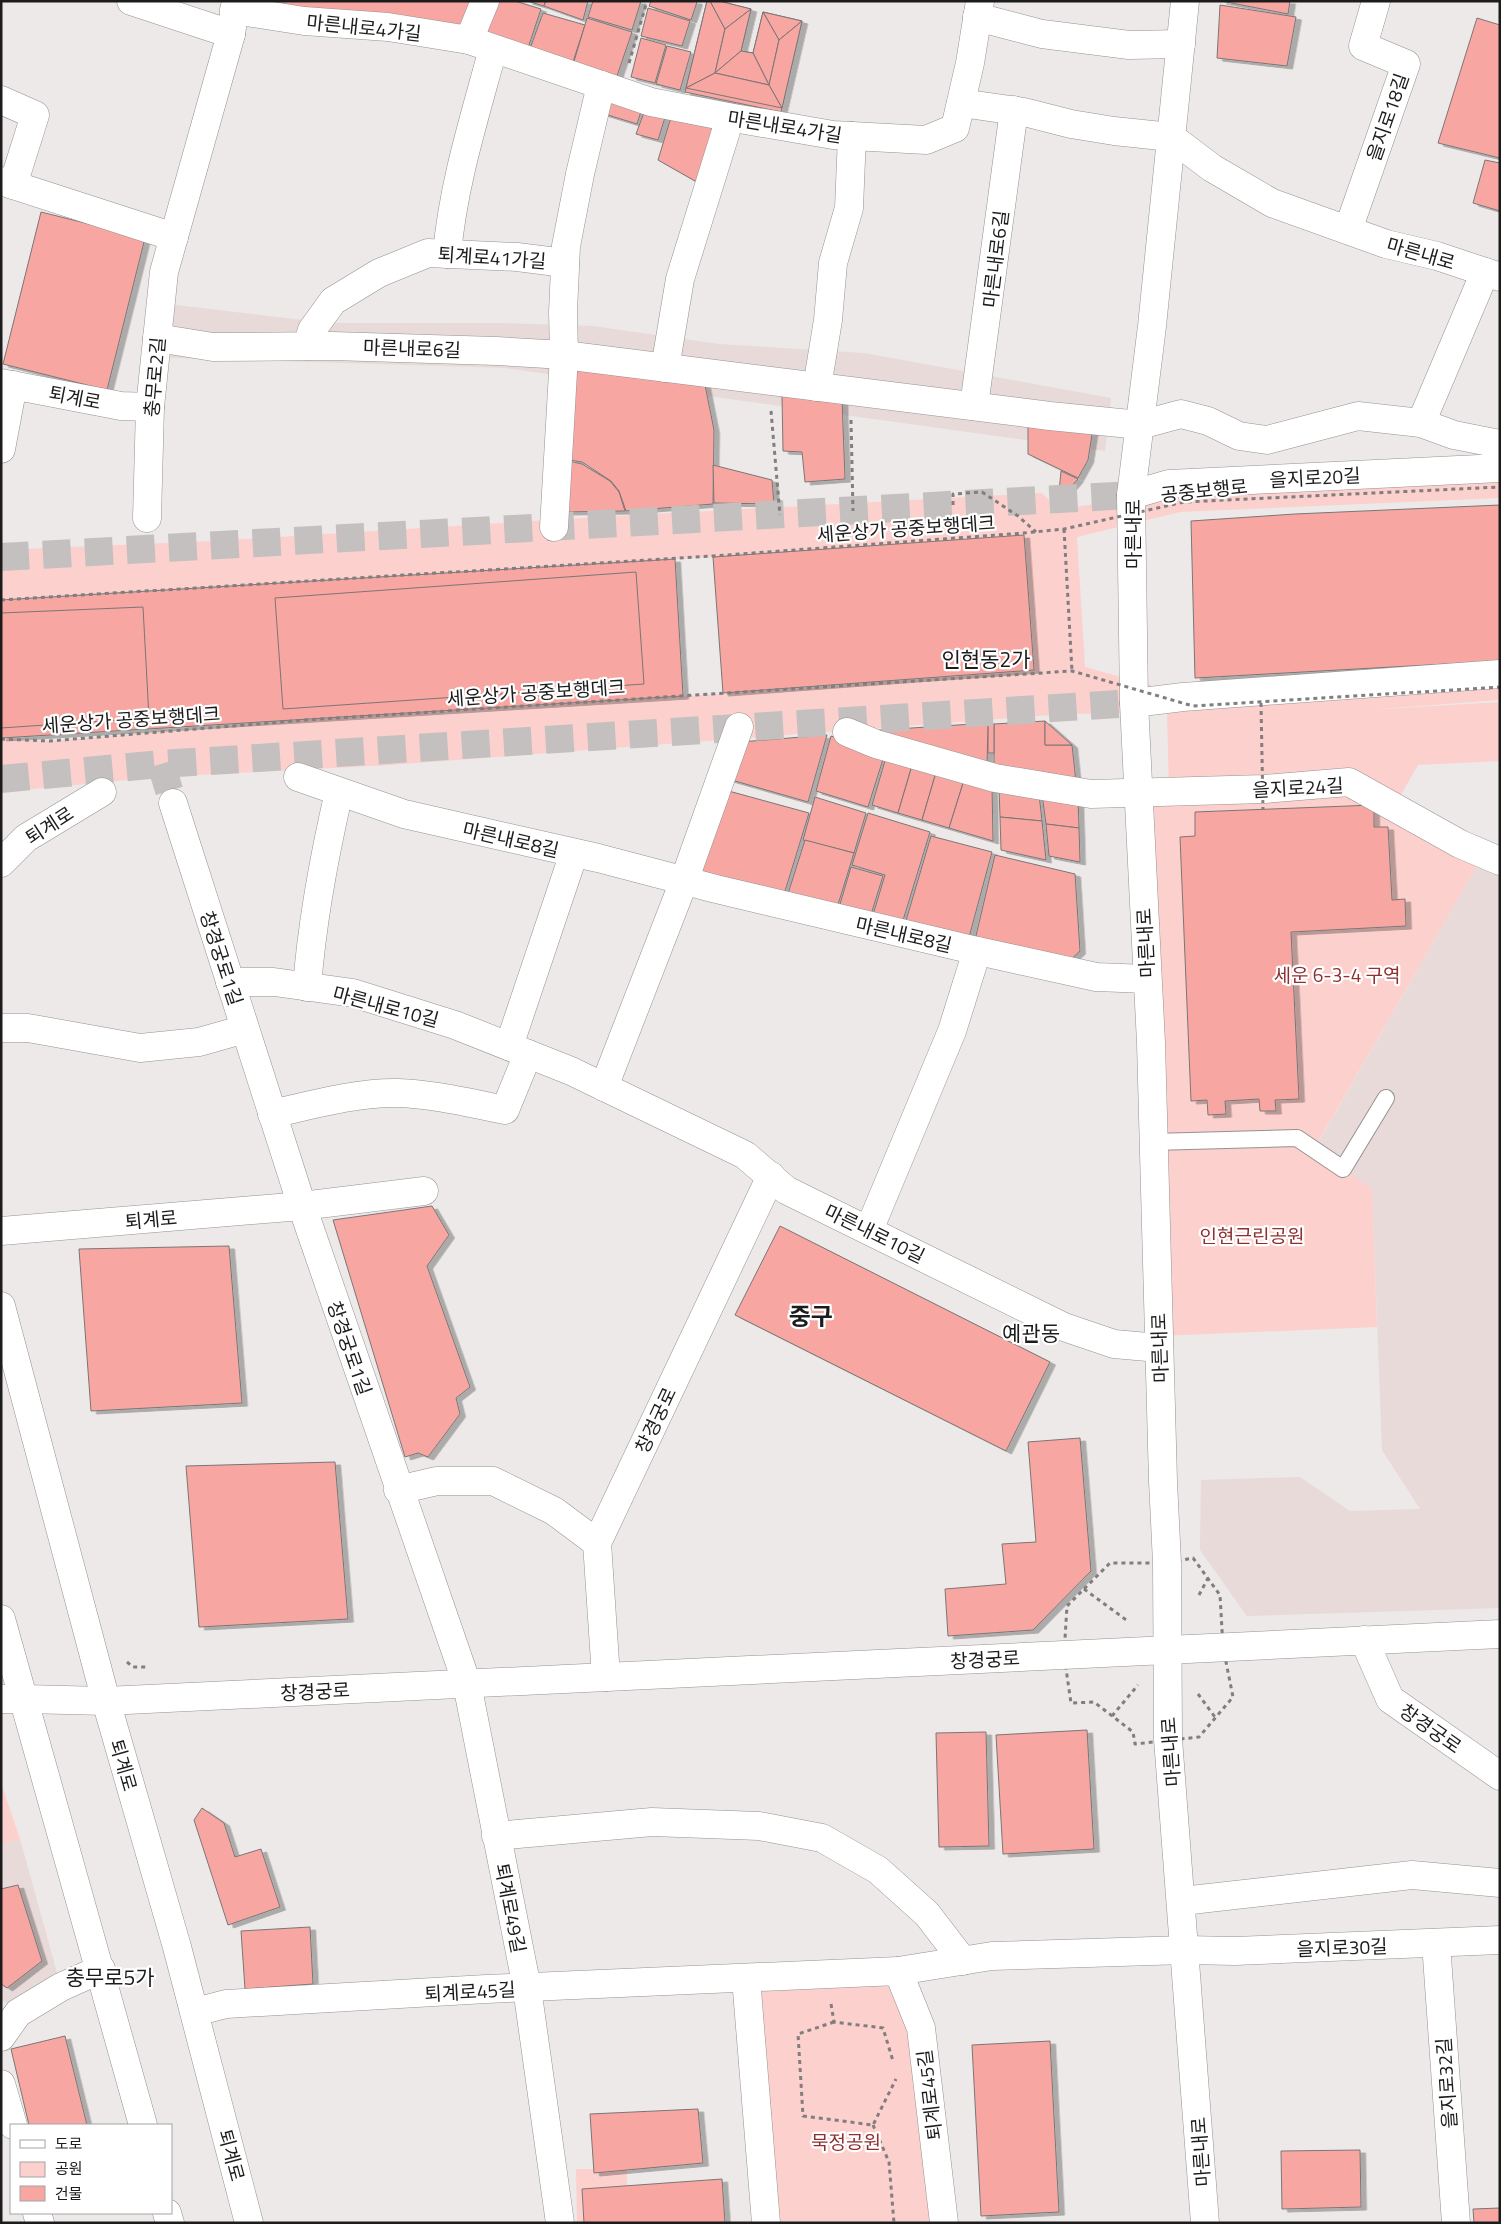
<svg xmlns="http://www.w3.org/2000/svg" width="1501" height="2224" viewBox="0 0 1501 2224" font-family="'Titillium Web','Noto Sans KR',sans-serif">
  <defs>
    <filter id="shadow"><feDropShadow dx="5.5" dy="3" stdDeviation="0" flood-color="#0004"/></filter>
  </defs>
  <rect width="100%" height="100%" fill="#ece9e8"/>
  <g fill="#e7dad9">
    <path d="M151,302L329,323H502L593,326L719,344L864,353L1111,398L1105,451L505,368L143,357Z"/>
    <path d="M1484,854L1500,861V1608L1247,1616L1200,1550L1201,1480L1300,1477L1350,1511L1420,1509L1382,1450L1372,1190L1314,1150Z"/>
    <path d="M20,1839L61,1987L18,2013L1,1999V1845Z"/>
  </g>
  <g fill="#fcd0cc" fill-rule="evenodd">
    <path d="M1500,477V498L1180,512L1077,537L1085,667L1207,701L1500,682V700L1367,710L1500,702V761L1418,765L1395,805L1352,780L1169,789L1167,713L1064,714L390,765L160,777L1,792V739L50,741L305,720L794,689L1034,670L1024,535L713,557L1,600V550L212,541L598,517L1042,493L1058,509L1173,494Z"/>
    <path d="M1349,782L1484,854L1314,1149L1372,1189L1377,1327L1159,1336L1137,794ZM1373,805L1374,827H1388L1392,900L1405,899L1291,932L1299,1099L1275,1100L1276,1110L1259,1099L1225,1101L1226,1114L1208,1115L1207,1100L1191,1101L1180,837L1195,836V812Z"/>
    <path d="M1,1783L20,1839L1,1845Z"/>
    <path d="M886,1980L912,2027L934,2223H775L754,1986Z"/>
    <path d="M576,2169H627V2223H577Z"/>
  </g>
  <g fill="#f8a6a2" stroke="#7a7676" filter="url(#shadow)">
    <path d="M248,1H472L463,30Z"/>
    <path d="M498,1H515L541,9L527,51L484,37Z"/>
    <path d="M527,1H545L544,6Z"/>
    <path d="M546,1H588L583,20L544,6Z"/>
    <path d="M593,1H641L632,30L588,17Z"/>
    <path d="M651,1H696L697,2L691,20L649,6Z"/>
    <path d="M707,1H719L751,9L741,51L753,53L763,12L802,21L781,112L685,92Z"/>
    <path d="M707,1H710L725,29L715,73L686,88Z"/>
    <path d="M710,1H719L751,9L725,29Z"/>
    <path d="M1221,1H1290L1288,14Z"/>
    <path d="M1220,5L1296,17L1287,66L1217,58Z"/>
    <path d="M648,8L690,21L682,46L641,36Z"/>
    <path d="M751,9L741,51L715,73L725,29Z"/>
    <path d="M763,12L802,21L779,40Z"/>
    <path d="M763,12L779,40L769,85L753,53Z"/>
    <path d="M543,13L585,25L571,68L528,54Z"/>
    <path d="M587,18L632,32L615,82L572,68Z"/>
    <path d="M1477,18L1500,25V158L1438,143Z"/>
    <path d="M802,21L782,108L769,85L779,40Z"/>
    <path d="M641,38L666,45L655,83L631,77Z"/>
    <path d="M667,46L691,52L680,90L656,84Z"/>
    <path d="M741,51L753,53L769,85L715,73Z"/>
    <path d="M715,73L769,85L782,108L686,88Z"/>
    <path d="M605,92L643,105L637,124L598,112Z"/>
    <path d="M646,107L667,111L658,140L636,134Z"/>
    <path d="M672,114L718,124L702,185L658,160Z"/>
    <path d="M1485,160L1500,163V211L1473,203Z"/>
    <path d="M41,212L145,238L107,390L3,364Z"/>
    <path d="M570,365L704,380L714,430L713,504L626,511L619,491L611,481L582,462L570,460Z"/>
    <path d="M782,396L842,399L845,479L805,482L802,452L783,451Z"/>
    <path d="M1028,423L1093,428L1088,460L1078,478L1028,454Z"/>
    <path d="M569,461L582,464L610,481L619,492L625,511L565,512Z"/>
    <path d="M713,465L772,480L774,504L714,503Z"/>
    <path d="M1061,471L1078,479L1069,489L1059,492Z"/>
    <path d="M1500,505V661L1195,678L1191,521L1295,514Z"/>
    <path d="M1024,535L1034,670L723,693L713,557Z"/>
    <path d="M675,559L683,696L1,738V600Z"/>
    <path d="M636,572L644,684L283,709L275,598Z"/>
    <path d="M143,607L149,718L1,728V613Z"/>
    <path d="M1045,721V745H1072L1076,782L994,767V724Z"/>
    <path d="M1045,721L1072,745H1045Z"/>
    <path d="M988,723L994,724V753H988Z"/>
    <path d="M988,723L987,768L866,731Z"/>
    <path d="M827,735L808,802L728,779L740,742Z"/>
    <path d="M831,736L885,753L868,807L816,791Z"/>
    <path d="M887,754L913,762L898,813L872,805Z"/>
    <path d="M913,762L937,769L922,820L898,813Z"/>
    <path d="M937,769L965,777L949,828L922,820Z"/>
    <path d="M965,777L992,785L993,841L949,828Z"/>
    <path d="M999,787L1039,794L1042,821L1000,817Z"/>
    <path d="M725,790L809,813L782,901L694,870Z"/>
    <path d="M1042,794L1078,799L1079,828L1046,824Z"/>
    <path d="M815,797L866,813L854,853L803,840Z"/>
    <path d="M1374,805V827H1388L1392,900L1405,899L1406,926L1291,932L1299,1099L1275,1100L1276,1111H1260L1259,1099L1225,1101L1226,1114L1208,1115L1207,1100L1191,1101L1180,837L1195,836V812Z"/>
    <path d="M868,813L930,832L901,927L872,918L885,875L852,865Z"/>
    <path d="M1000,817L1042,821L1046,860L1001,850Z"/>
    <path d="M1046,824L1079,828L1080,862L1049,856Z"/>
    <path d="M931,836L992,852L968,941L905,924Z"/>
    <path d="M805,840L854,853L836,911L786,900Z"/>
    <path d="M995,855L1075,874L1080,951L1068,962L975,940Z"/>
    <path d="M851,867L883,876L869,921L838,911Z"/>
    <path d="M432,1206L449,1235L427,1266L470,1387L456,1398L460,1414L428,1457L418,1453L405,1457L333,1220Z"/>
    <path d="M780,1226L1050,1362L1006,1451L735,1315Z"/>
    <path d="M229,1246L242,1403L91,1411L79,1249Z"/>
    <path d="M1080,1438L1091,1571L1033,1630L948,1636L945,1589L1006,1584L1002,1544L1036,1542L1028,1442Z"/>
    <path d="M335,1462L348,1619L199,1627L186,1466Z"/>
    <path d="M1087,1730L1094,1849L1003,1854L996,1735Z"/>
    <path d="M986,1732L989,1846L939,1847L936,1733Z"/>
    <path d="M202,1808L224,1823L235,1857L261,1849L280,1907L228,1925L194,1820Z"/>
    <path d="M18,1885L42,1961L7,1988L1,1984V1889Z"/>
    <path d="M310,1927L313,1984L245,1989L241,1931Z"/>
    <path d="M65,2036L87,2125H29L11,2049Z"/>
    <path d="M1050,2041L1059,2212L981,2216L972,2045Z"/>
    <path d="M698,2109L703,2163L594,2173L590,2114Z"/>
    <path d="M1360,2150L1361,2207L1282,2209L1281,2151Z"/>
    <path d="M722,2179L725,2223H584L582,2189Z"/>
    <path d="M1500,2208V2223H1474L1473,2209Z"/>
  </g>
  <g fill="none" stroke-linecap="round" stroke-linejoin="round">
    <g stroke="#c3c0bf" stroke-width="28" stroke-dasharray="28 14" stroke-linecap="butt">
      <path d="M1,557L1131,495"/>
      <path d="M161,764L173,803"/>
      <path d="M1,779L161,764L1134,703"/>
    </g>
    <defs>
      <path id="lane" d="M1153,1142L1297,1138L1343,1169L1386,1098"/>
      <g id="street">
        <path d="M131,1L231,34"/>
        <path d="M234,10L304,21L388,27L469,40L651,102L728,117L833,135L926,140L955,128L970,63L980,1"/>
        <path d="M977,17L1042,34L1129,45L1181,44"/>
        <path d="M469,40L485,1"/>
        <path d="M1,100L35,115L13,185"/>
        <path d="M961,103L1024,112L1071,124L1114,131L1171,137L1212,168L1272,203L1386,244L1437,256L1500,277"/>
        <path d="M1,181L174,237"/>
        <path d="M1348,230L1406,64L1363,46L1376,1"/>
        <path d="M447,254C453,184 475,116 493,49"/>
        <path d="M157,338L213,347L332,346L496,351L564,355L1050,416L1140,425L1181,414L1208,421L1239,436L1267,440L1358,416L1421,423L1454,435L1500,444"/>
        <path d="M307,346L312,330L333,301L379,273L428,253L517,257L565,263"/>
        <path d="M665,368L680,279L726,131L728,117"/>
        <path d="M1,383L121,406L150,407"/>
        <path d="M817,387L828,320L833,263L849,208L852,136"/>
        <path d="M974,406L1014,110"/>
        <path d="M1421,423L1485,272"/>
        <path d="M1,449L13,385"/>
        <path d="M1131,495L1169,484L1500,468"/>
        <path d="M147,518L150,407L164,272L231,34L236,1"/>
        <path d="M554,527L564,355L563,312L566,246L580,174L601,85"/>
        <path d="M1134,703L1183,697L1500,674"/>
        <path d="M847,732L876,744L995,778L1091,794L1264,789L1349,782L1460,844L1500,861"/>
        <path d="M298,777L404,814L598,858L716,889L969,949L1096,977L1147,979"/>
        <path d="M173,803L302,1206L467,1684L527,1988L560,2223"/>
        <path d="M1,863L26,838L102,792"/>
        <path d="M230,982H274L353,993L455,1025L571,1071L745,1155L786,1190L1064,1327L1114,1344L1159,1348"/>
        <path d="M307,987C312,921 324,857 339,792"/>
        <path d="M1,1028H28L140,1048L199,1042L245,1029"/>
        <path d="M509,1046L574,853"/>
        <path d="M604,1087L684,881L739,727"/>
        <path d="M272,1114C311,1105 358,1092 398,1093C433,1094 470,1103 505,1110L528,1054"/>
        <path d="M869,1230L952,1031L977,951"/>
        <path d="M1,1231L302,1206L424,1191"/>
        <path d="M398,1490L437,1481H493L554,1511L597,1543"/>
        <path d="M1364,1640L1390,1699L1500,1776"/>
        <path d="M606,1677L597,1543L771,1176"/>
        <path d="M496,1836L652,1822L759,1826L822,1838L878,1870L927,1914L963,1961"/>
        <path d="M1182,1901L1412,1875L1500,1883"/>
        <path d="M1436,1943L1456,2223"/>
        <path d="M898,1971L921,2028L944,2223"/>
        <path d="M746,1978L766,2223"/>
        <path d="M195,2012L226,2004L486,1989L898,1971L992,1956L1185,1950L1235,1951L1500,1940"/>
        <path d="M1,2037L18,2013L61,1987L101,1969"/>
        <path d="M1,2084L13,2125"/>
        <path d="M37,2213L40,2223"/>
      </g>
      <g id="secondary">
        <path d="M1185,1L1152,326L1131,495L1134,703L1151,1043L1163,1481L1167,1563L1168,1739L1205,2223"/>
        <path d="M1,1699H24"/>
      </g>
      <g id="primary">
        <path d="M1,1306L106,1701L177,1947L249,2223"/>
        <path d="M1,1619L143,2125"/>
        <path d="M24,1699L106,1701L1500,1634"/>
        <path d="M167,2213L170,2223"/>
      </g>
    </defs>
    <use href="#lane" stroke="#959291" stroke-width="18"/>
    <use href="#street" stroke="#959291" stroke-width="29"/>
    <use href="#secondary" stroke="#959291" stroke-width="29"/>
    <use href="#primary" stroke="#959291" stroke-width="29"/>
    <g stroke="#807e7e" stroke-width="3" stroke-dasharray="4 4" stroke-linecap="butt">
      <path d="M629,63L647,1"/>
      <path d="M771,411L780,515"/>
      <path d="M851,420L853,511"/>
      <path d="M953,505V494L982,492L1018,516L1036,532"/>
      <path d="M1064,529L1072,671"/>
      <path d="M1193,1558L1220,1595L1223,1647L1233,1697L1199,1737L1135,1744L1133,1732L1094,1702L1071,1703L1064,1655L1067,1606L1110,1563H1167Z"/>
      <path d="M1084,1589L1129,1622"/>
      <path d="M1199,1595L1208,1578"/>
      <path d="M127,1662L133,1667H149"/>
      <path d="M1198,1694L1215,1717"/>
      <path d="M1112,1716L1138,1685"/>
      <path d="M831,2004L834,2022L883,2028L893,2061"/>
      <path d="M834,2022L798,2034L803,2116L873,2125L896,2079"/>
      <path d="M873,2125L889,2162L894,2223"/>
    </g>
    <use href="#lane" stroke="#fff" stroke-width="16"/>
    <use href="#street" stroke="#fff" stroke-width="28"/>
    <use href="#secondary" stroke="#fff" stroke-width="28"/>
    <use href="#primary" stroke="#fff" stroke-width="28"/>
    <g stroke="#807e7e" stroke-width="3" stroke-dasharray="4 4" stroke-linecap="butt">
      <path d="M1,600L713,556L1024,533L1064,529L1184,502L1500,487"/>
      <path d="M1261,703L1263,810"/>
      <path d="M1,739L50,741L305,720L1072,671L1193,706L1500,687"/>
    </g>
  </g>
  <g text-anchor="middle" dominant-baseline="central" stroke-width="4.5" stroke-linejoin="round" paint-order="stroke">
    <g font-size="19" fill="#1d1c1c" stroke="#fff">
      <text transform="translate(364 27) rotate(6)">마른내로4가길</text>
      <text transform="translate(1387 117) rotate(-71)">을지로18길</text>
      <text transform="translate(785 126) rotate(9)">마른내로4가길</text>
      <text transform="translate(1421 253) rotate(16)">마른내로</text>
      <text transform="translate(492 257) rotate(4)">퇴계로41가길</text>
      <text transform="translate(995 259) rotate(-83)">마른내로6길</text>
      <text transform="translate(412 348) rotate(2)">마른내로6길</text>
      <text transform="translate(154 377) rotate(-85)">충무로2길</text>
      <text transform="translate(75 397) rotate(11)">퇴계로</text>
      <text transform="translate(1315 477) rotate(-3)">을지로20길</text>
      <text transform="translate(1204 490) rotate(-6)">공중보행로</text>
      <text transform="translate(906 528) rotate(-4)">세운상가 공중보행데크</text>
      <text transform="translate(1132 534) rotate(-90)">마른내로</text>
      <text transform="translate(536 692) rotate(-4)">세운상가 공중보행데크</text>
      <text transform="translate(131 719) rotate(-4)">세운상가 공중보행데크</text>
      <text transform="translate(1298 787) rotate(-3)">을지로24길</text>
      <text transform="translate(49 825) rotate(-33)">퇴계로</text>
      <text transform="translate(511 839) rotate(13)">마른내로8길</text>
      <text transform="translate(904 934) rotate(13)">마른내로8길</text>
      <text transform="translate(1145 943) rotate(-93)">마른내로</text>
      <text transform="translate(222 958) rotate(72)">창경궁로1길</text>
      <text transform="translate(386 1006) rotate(15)">마른내로10길</text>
      <text transform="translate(151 1219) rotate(-5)">퇴계로</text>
      <text transform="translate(875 1233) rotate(26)">마른내로10길</text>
      <text transform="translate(350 1348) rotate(71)">창경궁로1길</text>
      <text transform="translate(1159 1348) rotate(-92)">마른내로</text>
      <text transform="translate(655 1420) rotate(-65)">창경궁로</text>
      <text transform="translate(985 1659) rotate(-3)">창경궁로</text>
      <text transform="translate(315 1691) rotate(-3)">창경궁로</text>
      <text transform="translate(1431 1728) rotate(35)">창경궁로</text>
      <text transform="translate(1170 1752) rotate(-94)">마른내로</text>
      <text transform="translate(124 1765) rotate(74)">퇴계로</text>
      <text transform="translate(511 1908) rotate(79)">퇴계로49길</text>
      <text transform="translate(1342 1947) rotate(-2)">을지로30길</text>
      <text transform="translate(470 1991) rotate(-3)">퇴계로45길</text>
      <text transform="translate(1446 2083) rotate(-94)">을지로32길</text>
      <text transform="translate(929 2095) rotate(-97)">퇴계로45길</text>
      <text transform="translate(1200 2152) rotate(-94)">마른내로</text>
      <text transform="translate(232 2155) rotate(75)">퇴계로</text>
    </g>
    <g font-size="19" fill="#8e3031" stroke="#fff">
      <text x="1337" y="974">세운 6-3-4 구역</text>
      <text x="1252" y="1235">인현근린공원</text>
      <text x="846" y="2141">묵정공원</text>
    </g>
    <g font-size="21" fill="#1d1c1c" stroke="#fff">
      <text x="986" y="659">인현동2가</text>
      <text x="1031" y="1333">예관동</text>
      <text x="110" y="1977">충무로5가</text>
    </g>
    <g font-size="24" font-weight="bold" fill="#1d1c1c" stroke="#fff">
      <text x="811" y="1316">중구</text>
    </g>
  </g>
  <rect width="1501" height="2224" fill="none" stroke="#1d1c1c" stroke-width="5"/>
  <rect x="10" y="2124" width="162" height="90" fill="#ffffff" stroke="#a5a4a4"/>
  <rect x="20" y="2140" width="25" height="8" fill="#ffffff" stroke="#a5a4a4"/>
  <text x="55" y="2149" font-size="15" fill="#1d1c1c">도로</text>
  <rect x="20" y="2162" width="25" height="15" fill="#fcd0cc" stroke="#a5a4a4"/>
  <text x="55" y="2174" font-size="15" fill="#1d1c1c">공원</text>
  <rect x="20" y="2186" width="25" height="15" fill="#f8a6a2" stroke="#a5a4a4"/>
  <text x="55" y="2199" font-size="15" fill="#1d1c1c">건물</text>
</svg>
